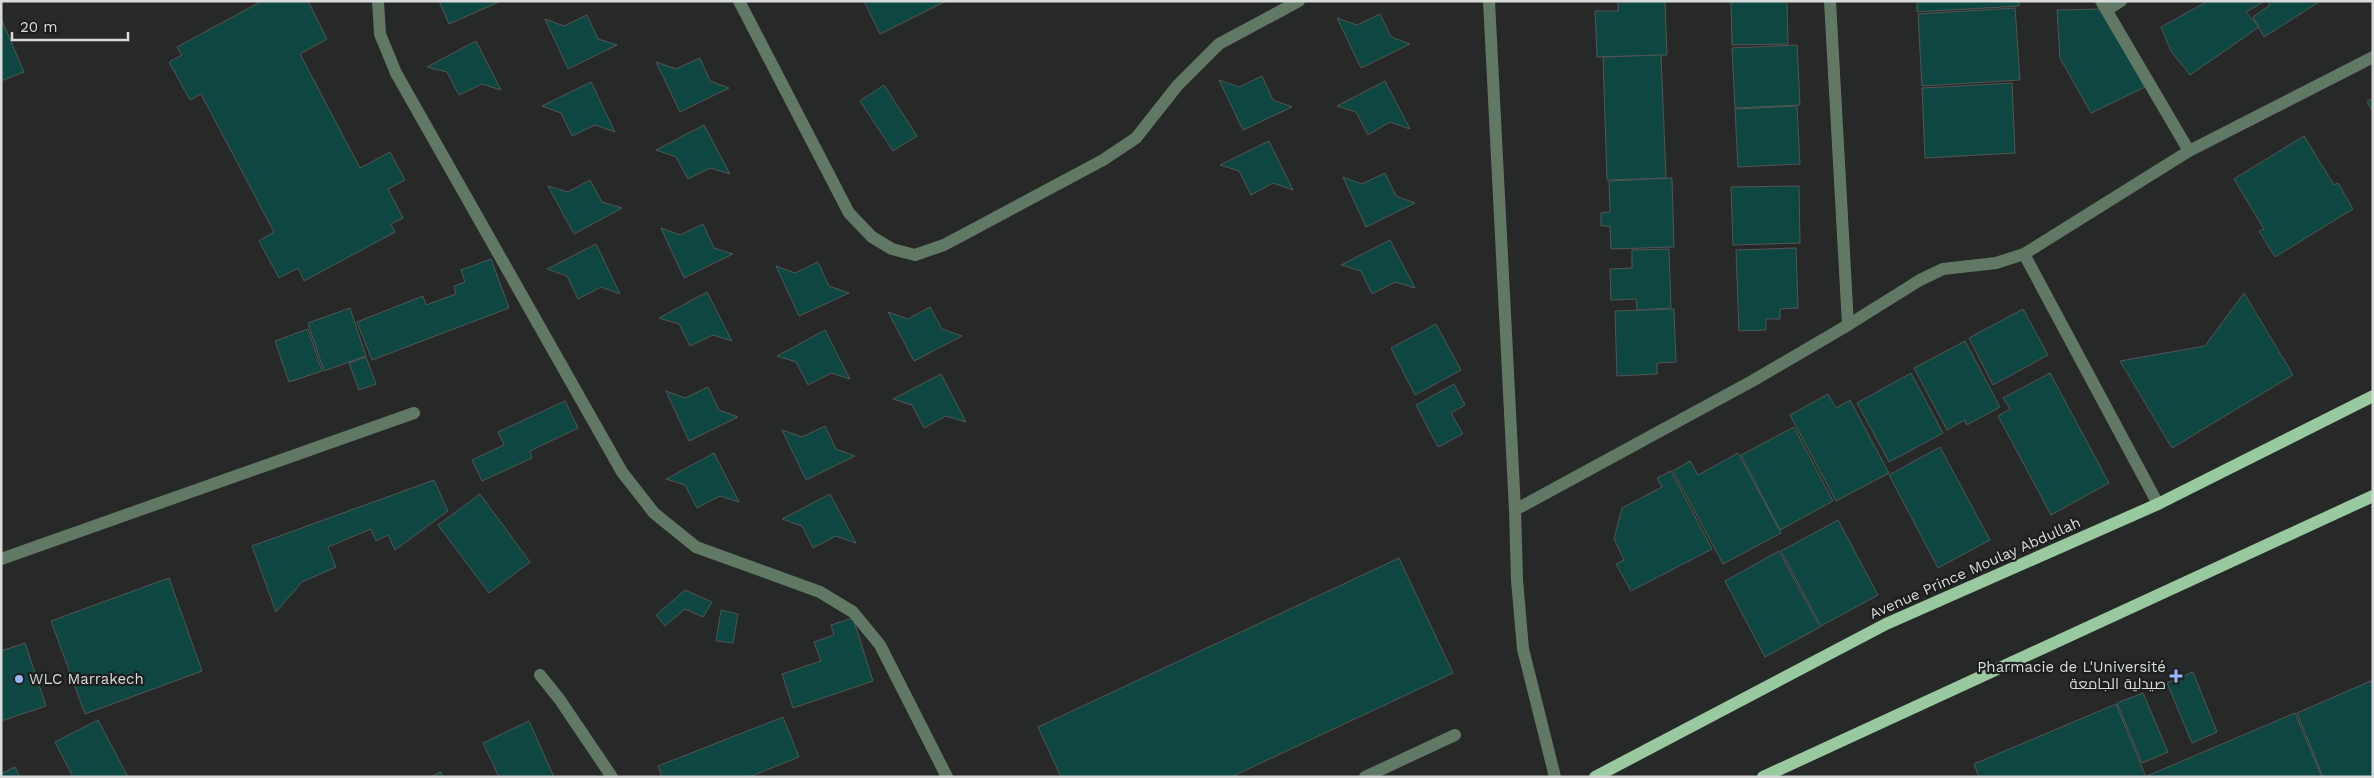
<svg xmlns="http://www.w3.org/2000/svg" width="2374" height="778" viewBox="0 0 2374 778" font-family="'Work Sans',Cairo,sans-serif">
  <rect width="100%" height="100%" fill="#262927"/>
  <g fill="#0e4642" stroke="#525655">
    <path d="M262,1H308L327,39L300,54L360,168L390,152L405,180L388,189L403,218L391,224L395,232L304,281L298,268L279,278L259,241L274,232L201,94L190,100L169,62L182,55L177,47Z"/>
    <path d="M439,1H496L499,2L449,24Z"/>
    <path d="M864,1H946L880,34Z"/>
    <path d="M1618,1H1665L1667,55L1597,57L1595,11H1618Z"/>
    <path d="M1731,1H1787L1788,44L1732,45Z"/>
    <path d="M1917,1H2019V6L1917,12Z"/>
    <path d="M2208,1H2265L2246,12L2259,27L2190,75L2171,51L2161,27Z"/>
    <path d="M2268,1H2319V2L2264,37L2253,17L2270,5Z"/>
    <path d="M2015,8L2020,80L1922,86L1918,14Z"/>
    <path d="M2102,9L2145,87L2091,113L2060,58L2057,10Z"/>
    <path d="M1380,14L1391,37L1410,44L1361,68L1337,18L1357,25Z"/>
    <path d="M587,15L598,39L617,45L568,69L545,19L564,26Z"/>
    <path d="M1,18L24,72L1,81Z"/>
    <path d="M476,41L501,90L482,84L459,95L447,72L427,67Z"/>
    <path d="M1797,45L1800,105L1735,108L1732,48Z"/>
    <path d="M1661,55L1666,178L1607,180L1603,57Z"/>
    <path d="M700,58L710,81L729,88L680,112L656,62L676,69Z"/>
    <path d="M1262,76L1273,100L1292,107L1243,130L1219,80L1239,87Z"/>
    <path d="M1385,81L1410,129L1390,122L1368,135L1356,112L1337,106Z"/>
    <path d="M591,82L615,132L595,125L572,136L561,113L542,106Z"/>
    <path d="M2012,83L2015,153L1925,158L1922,88Z"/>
    <path d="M884,85L917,136L893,151L860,101Z"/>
    <path d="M2373,98V111L2367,102Z"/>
    <path d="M1797,106L1800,164L1738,167L1735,109Z"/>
    <path d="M704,125L730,174L710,168L688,179L676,157L656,150Z"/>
    <path d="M2304,136L2334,185L2338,183L2353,209L2275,257L2259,231L2264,229L2234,179Z"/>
    <path d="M1269,141L1293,190L1273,183L1251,195L1239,171L1220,165Z"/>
    <path d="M1385,173L1396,196L1415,203L1366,227L1343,177L1362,184Z"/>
    <path d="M1672,178L1674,247L1611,249L1610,226H1601V213L1610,212L1609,181Z"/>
    <path d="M590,180L602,202L622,208L574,234L548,186L568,192Z"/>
    <path d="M1799,186L1800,243L1733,245L1731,187Z"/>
    <path d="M703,224L714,248L733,254L684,278L661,228L680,235Z"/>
    <path d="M1390,240L1415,288L1395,282L1372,294L1361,271L1341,265Z"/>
    <path d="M596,244L620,294L601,287L578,299L567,276L547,269Z"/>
    <path d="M1796,248L1798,308L1780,309V319H1766V330L1739,331L1736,250Z"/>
    <path d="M1669,249L1671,308L1637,310L1636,299L1611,300L1610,269L1632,268V250Z"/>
    <path d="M491,259L509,308L372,360L357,322L423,296L426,305L456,294L454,286L465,282L461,270Z"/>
    <path d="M818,262L829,286L849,293L799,316L776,266L795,273Z"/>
    <path d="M707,292L732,341L713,335L690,346L679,324L659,318Z"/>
    <path d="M2244,293L2293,375L2172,448L2120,361L2205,346Z"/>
    <path d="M930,307L942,329L962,336L914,361L888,312L908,319Z"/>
    <path d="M350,308L366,356L324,371L308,323Z"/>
    <path d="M1674,309L1676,362L1657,363V374L1617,376L1615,311Z"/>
    <path d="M2023,309L2048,355L1993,385L1969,338Z"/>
    <path d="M1436,324L1461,370L1415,395L1391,348Z"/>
    <path d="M308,329L322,371L289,382L275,341Z"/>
    <path d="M825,330L850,379L831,373L808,385L796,362L777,356Z"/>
    <path d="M1965,341L2000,407L1967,425L1965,420L1947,430L1914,368Z"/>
    <path d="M366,357L376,384L359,390L349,363Z"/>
    <path d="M1911,373L1943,433L1889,462L1857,403Z"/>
    <path d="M2050,373L2109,483L2051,515L1998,416L2010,409L2003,398Z"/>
    <path d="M941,374L966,422L946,416L924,428L912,405L893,399Z"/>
    <path d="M1454,384L1465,405L1451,413L1463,434L1438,447L1416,405Z"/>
    <path d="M708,387L719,410L738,417L689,441L666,391L685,398Z"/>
    <path d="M1828,394L1836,408L1850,400L1889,473L1836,501L1790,415Z"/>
    <path d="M565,401L578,428L530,451L532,458L482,481L472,460L504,445L498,432Z"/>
    <path d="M825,426L836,449L855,456L806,480L782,430L802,437Z"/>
    <path d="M1794,427L1833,501L1780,530L1741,455Z"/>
    <path d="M1940,447L1990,540L1938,568L1889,475Z"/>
    <path d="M714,453L739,502L720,496L697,508L685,485L666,479Z"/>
    <path d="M1738,453L1781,533L1723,564L1673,471L1690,461L1698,475Z"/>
    <path d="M1671,471L1712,549L1631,591L1616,564L1624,560L1614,539L1622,508L1662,487L1657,478Z"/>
    <path d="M434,480L448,511L395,550L388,535L376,541L371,529L328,547L336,567L302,582L276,612L252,546Z"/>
    <path d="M480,494L530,562L489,593L438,525Z"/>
    <path d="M830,494L856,543L836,536L813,548L802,526L782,519Z"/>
    <path d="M1838,520L1878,595L1821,626L1781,551Z"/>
    <path d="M1779,551L1820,627L1765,657L1725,581Z"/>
    <path d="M1399,558L1453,673L1231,777H1061L1038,727Z"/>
    <path d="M169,578L202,671L85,714L51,621Z"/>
    <path d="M685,590L712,602L703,617L685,609L665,626L656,615Z"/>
    <path d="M721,610L738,614L733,643L716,641Z"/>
    <path d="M853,618L873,681L793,708L782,674L821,661L814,642L834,635L831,625Z"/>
    <path d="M25,643L46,706L1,721V651Z"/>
    <path d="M2193,672L2217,732L2192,743L2167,683Z"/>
    <path d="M2373,680V777H2323L2297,713Z"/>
    <path d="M2143,693L2168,752L2142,763L2117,703Z"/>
    <path d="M2116,704L2146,777H1979L1974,764Z"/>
    <path d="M2295,713L2322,777H2147V776Z"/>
    <path d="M783,717L799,757L749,777H662L658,766Z"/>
    <path d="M98,720L128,777H73L55,742Z"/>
    <path d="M529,721L554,777H499L483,743Z"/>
    <path d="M15,767L20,777H1V774Z"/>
    <path d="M441,772L443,777H430Z"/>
  </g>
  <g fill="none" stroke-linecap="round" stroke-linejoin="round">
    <g stroke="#617964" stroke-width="12">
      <path d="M378,1L380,34L396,73L622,472L654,513L696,547L820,592L853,612L880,645L947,777"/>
      <path d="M739,1L849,213L872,237L892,249L915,255L944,245L1103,160L1136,138L1177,86L1219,44L1299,1"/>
      <path d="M1489,1L1515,510L1517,580L1523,649L1555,777"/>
      <path d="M2101,1L2189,151L2373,57"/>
      <path d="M2107,10L2121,1"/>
      <path d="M2024,254L2158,504"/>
      <path d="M1848,325L1920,280L1943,269L1996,263L2024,254L2189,151"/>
      <path d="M1515,510L1754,380L1848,325L1830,1"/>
      <path d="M1,559L414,413"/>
      <path d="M540,675L560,700L612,777"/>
      <path d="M1365,777L1455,735"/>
    </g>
    <g stroke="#99ca9f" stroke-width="12">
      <path d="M1595,777L1886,624L2158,504L2373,396"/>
      <path d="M1763,777L2373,496"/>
    </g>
  </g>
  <g fill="#9bb5fd" stroke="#1c1f1e" stroke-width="2">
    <path d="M2173.5 668.5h5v5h5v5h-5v5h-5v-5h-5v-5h5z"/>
    <circle cx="19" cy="679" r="5"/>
  </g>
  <g text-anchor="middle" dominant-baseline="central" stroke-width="4.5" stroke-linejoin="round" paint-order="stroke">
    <g font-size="15" fill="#d9dbda" stroke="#1c1f1e">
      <text transform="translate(1975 568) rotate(-24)">Avenue Prince Moulay Abdullah</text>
    </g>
    <g font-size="15" fill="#d9dbda" stroke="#1c1f1e" text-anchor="end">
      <text x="2166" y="667">Pharmacie de L'Université<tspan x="2166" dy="17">صيدلية الجامعة</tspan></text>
      <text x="29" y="679" text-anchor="start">WLC Marrakech</text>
    </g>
  </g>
  <rect width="2374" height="778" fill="none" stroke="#d9dbda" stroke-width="5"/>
  <path d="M12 32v8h116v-8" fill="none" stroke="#d9dbda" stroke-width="2.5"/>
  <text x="20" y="32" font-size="15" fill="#d9dbda" stroke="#1c1f1e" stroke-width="4" paint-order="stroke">20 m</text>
</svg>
